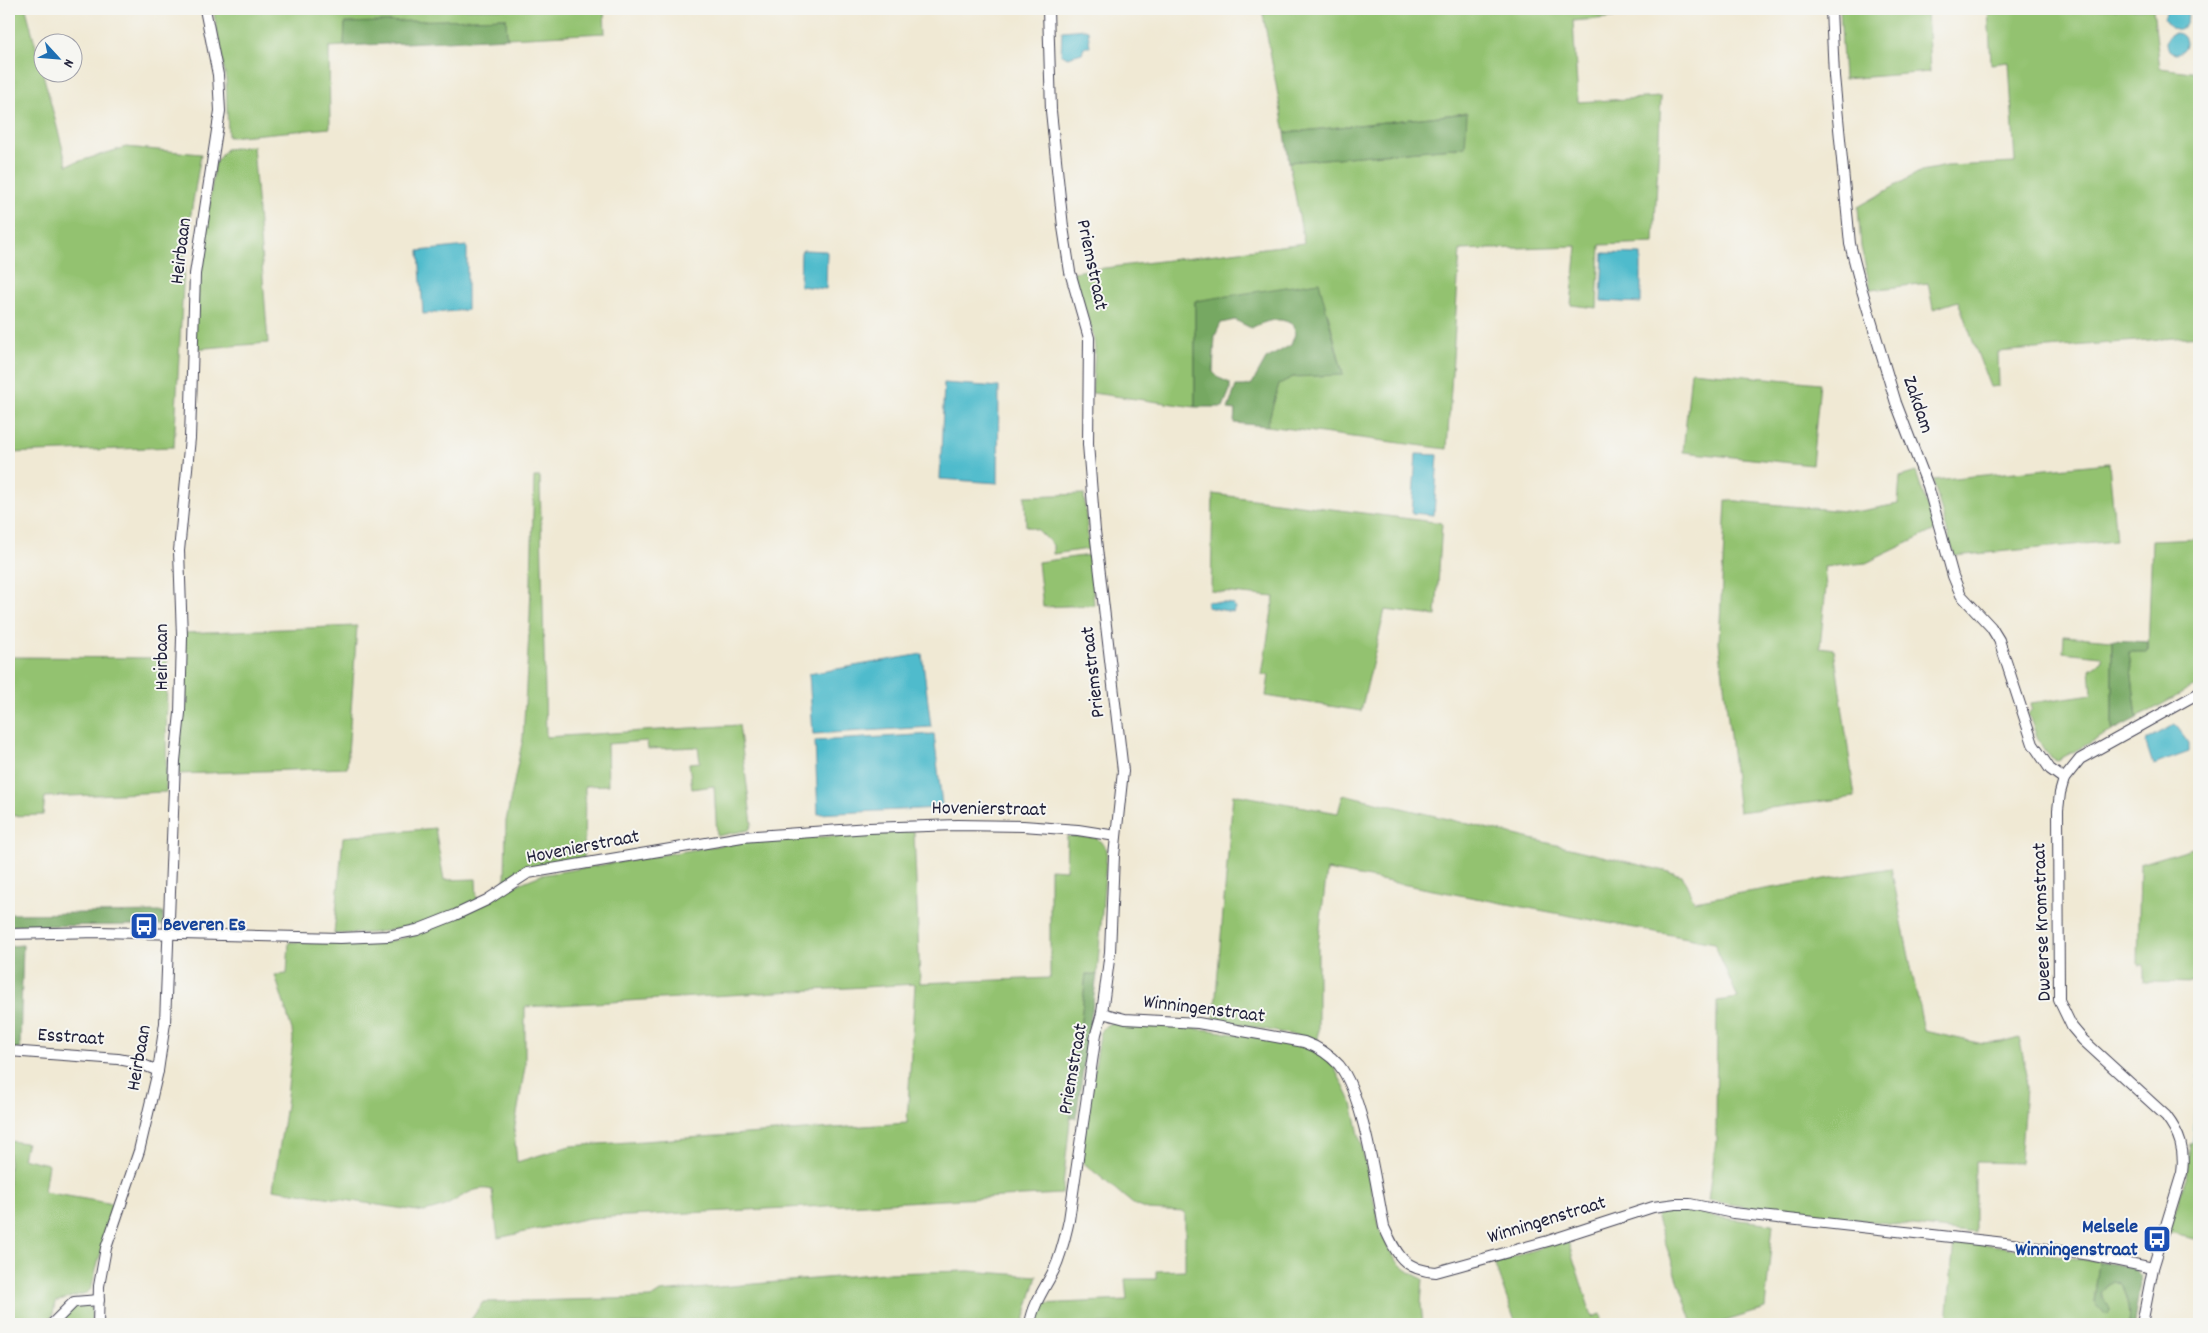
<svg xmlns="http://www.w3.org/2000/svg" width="2208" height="1333" viewBox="0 0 2208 1333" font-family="Dekko,sans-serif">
  <rect width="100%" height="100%" fill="#f6f6f2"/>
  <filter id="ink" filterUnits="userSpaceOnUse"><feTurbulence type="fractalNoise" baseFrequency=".02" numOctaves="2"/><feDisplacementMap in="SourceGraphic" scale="10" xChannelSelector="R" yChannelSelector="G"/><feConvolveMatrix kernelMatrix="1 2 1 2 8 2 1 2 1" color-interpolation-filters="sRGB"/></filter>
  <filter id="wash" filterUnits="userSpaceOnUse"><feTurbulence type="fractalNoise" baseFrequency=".0096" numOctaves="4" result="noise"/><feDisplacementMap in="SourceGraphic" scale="20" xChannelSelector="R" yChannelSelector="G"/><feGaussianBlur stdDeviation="1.12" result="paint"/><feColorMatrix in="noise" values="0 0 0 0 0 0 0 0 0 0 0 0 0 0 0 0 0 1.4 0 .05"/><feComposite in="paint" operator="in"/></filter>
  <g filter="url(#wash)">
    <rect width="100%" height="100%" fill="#f0e9d4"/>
    <g fill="#93c270" stroke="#5a7256" fill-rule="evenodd">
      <path d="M9,9H26L67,165L126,147L201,154L185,249L174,447L9,453Z"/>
      <path d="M213,9H604L605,33L507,38L506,18L345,24L344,46L329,47L330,128L228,137L226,79Z"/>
      <path d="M1262,9H1650L1651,14L1573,21L1578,102L1661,97L1654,243L1600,245L1597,308L1571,305L1577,246L1460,250L1447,449L1267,426L1279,383L1293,377L1343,374L1328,314L1195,301V407L1092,393L1095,349L1093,334L1073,272L1304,243L1289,162L1465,147L1466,113L1285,133Z"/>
      <path d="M1840,9H1927L1930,72L1844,79Z"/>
      <path d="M1988,9H2153L2160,68L2199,73V336L1998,352L1999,386L1990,387L1958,301L1933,309L1928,283L1871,290L1861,247L1858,207L1921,171L1947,166L2015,163L2009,62L1991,64Z"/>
      <path d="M253,146L268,343L193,349L195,304L215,163L226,149Z"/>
      <path d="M1691,371L1820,383L1812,465L1683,452Z"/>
      <path d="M2109,463L2116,541L1954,556L1933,480Z"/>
      <path d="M1916,472L1935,530L1866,563L1824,567L1826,587L1820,647L1834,649L1855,797L1739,812L1719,642L1726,500L1855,512L1898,504L1900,477Z"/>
      <path d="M534,477H540L546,737L739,725L752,824L749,830L717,836L714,786L692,789L689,763L700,762L698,747L648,749L647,741L607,744L608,785L585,786L584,858C556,863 530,867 505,882L506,821L523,738L530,615Z"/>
      <path d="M1084,494L1089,549L1053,554V545L1038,530L1026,526L1025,496Z"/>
      <path d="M1213,494L1442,523L1436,616L1385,610L1361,711L1266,696L1269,675H1262L1274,597L1211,591Z"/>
      <path d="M2199,538V684L2137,718L2129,652L2148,651L2152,540Z"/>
      <path d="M1090,555L1094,605L1043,607L1038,562Z"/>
      <path d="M357,626L347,768L178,774L184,633Z"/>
      <path d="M2064,636L2112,640V731L2058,760C2042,758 2034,727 2028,714L2032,709L2031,703L2092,694L2090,669L2102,661L2101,656L2063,652Z"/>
      <path d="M9,657L167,658L166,792L45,797L43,815L9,816Z"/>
      <path d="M1233,794L1338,813L1343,794L1682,875L1694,901L1891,868L1924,1031L1983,1044L2001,1042L2019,1037L2027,1075L2020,1163L1975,1162V1233L1746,1207L1708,1200L1716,1141L1717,1001L1738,998L1714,943L1327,870L1318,945V1040L1214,1019Z"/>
      <path d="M435,828L444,880L476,879L477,901L416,926L372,933L334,934L343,837Z"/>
      <path d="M914,831L920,983L1050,978V869L1066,870L1067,836L1097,838L1107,849L1097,975L1086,974L1062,1194L589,1218L498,1238L492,1190C475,1185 462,1197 447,1205C440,1208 432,1210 424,1212L273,1189L286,1105L293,1039L292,1030L275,975L287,974L289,942C320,942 374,946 403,938C452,924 493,892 541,875L740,842ZM915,984L907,1123L570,1146L517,1162L514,1132L525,1067V1007Z"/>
      <path d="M2199,846V983L2144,982V965H2138L2140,864Z"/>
      <path d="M1115,1022L1210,1030L1294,1044L1312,1050L1324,1056L1333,1065L1352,1103L1380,1228C1391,1255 1395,1266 1423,1279L1421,1304L1423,1324H1035L1039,1304L1127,1300L1125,1279H1156V1271L1185,1270V1212L1148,1210L1133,1204L1080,1160L1100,1035C1103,1027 1106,1024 1115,1022Z"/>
      <path d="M9,1141L27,1143L22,1158L48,1164L44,1192L114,1204L91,1289L86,1293L55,1302L53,1315L45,1324H27L9,1318Z"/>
      <path d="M2199,1141V1240L2168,1233L2186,1178L2190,1144Z"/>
      <path d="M1685,1208L1716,1217L1773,1224L1765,1309L1716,1324H1685L1692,1321L1655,1213Z"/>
      <path d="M1567,1239L1592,1317L1600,1314L1602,1324H1516L1494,1263Z"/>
      <path d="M1954,1239L2099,1262L2094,1302L2106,1314L2110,1312L2100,1292L2106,1285L2113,1281L2119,1283C2127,1295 2130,1310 2128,1324H1947Z"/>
      <path d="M969,1271L1037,1276L1023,1324H468L483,1302L651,1298L660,1292L884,1273Z"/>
      <path d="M86,1304L92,1308L91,1324H57L75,1306Z"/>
    </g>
    <g fill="#76a862" stroke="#4c654e">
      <path d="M506,18L507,38L344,46L345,23Z"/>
      <path d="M1467,113L1465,147L1289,162L1285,133Z"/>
      <path d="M1319,282L1343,375L1293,377L1279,384L1267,426L1234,423L1235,410L1228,409L1236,386H1245L1252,384L1266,359L1291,345L1295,334L1294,326C1281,315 1266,321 1251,328L1235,320L1221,323L1215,336L1213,372L1219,378L1230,383V390L1223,407H1195V301Z"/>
      <path d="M2112,640L2148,642V652H2129L2137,718L2112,731Z"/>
      <path d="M163,912V925L9,926V914Z"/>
      <path d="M23,945L20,1049L9,1048V946Z"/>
      <path d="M1086,974L1097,975L1076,1118H1070Z"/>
      <path d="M2099,1262C2112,1264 2133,1264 2141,1276L2134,1324H2128C2130,1310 2127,1295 2119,1283L2113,1281L2106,1285L2100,1292C2102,1300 2109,1303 2111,1312L2106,1315L2094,1302Z"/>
    </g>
    <g fill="#50bbcc" stroke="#396e84">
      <path d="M2167,9H2186C2194,29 2172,38 2164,18Z"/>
      <path d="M1085,29L1088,30L1090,47H1084L1082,53L1068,57L1061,55L1062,31Z"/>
      <circle cx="2176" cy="43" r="10"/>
      <path d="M467,246V310L423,314L419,251Z"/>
      <path d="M803,250L826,251L827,252L826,289L800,286L801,252Z"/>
      <path d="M1603,253L1641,254V303L1601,301Z"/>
      <path d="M944,383L999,387L998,483L940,479Z"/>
      <path d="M1416,454L1438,455L1434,515L1412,513Z"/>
      <path d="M1207,601L1233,604L1235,608L1233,612L1207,607Z"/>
      <path d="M922,654L931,727L813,734L809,674Z"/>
      <path d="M2175,724L2189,743V752L2153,765L2146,743L2147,740Z"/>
      <path d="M934,734L942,805L939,808L818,814L815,741Z"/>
    </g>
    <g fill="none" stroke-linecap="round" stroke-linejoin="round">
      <path stroke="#50bbcc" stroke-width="3" d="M2199,1075L2194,1142L2199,1143"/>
    </g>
  </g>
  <g filter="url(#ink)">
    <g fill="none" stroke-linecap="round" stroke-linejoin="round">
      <defs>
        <g id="street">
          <path d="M1831,9L1834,76L1850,244L1861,287L1896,403L1928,486L1953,576L1961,595L1991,627L1999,640L2033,744L2050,769L2064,779"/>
          <path d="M9,934L99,932L340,938L388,936L417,930L455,915L487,900L528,873L742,837L869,828L957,825L1023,826L1078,830L1116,836"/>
          <path d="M1102,1013L1125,1019L1198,1023L1304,1042C1318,1047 1329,1054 1339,1065C1364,1096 1376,1186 1384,1227C1397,1255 1404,1270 1436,1272L1548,1241L1653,1207L1676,1204H1690L1733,1213L2005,1243L2090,1255L2153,1268"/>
          <path d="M9,1051L118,1059L139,1063L158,1071"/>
          <path d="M52,1324L74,1302L99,1300"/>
          <path d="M98,1324L99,1286L106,1248L139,1151L158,1071L165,1023L175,761L180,713L182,637L179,551L190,438L195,274L220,111L218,75L205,9"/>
          <path d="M1030,1324C1033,1304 1045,1288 1054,1270C1062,1253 1065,1237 1069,1220L1096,1034L1102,1013L1110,952L1114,856L1123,771L1095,531L1088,444L1089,338L1070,272L1063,227L1051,111L1048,9"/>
          <path d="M2142,1324L2153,1268L2182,1173C2185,1150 2180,1134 2166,1116L2083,1040L2072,1027L2059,1000L2058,810L2060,793L2064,779L2080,759L2199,693"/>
        </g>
      </defs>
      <use href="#street" stroke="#414052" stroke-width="12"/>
      <use href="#street" stroke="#fff" stroke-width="10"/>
    </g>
  </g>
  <defs>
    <symbol id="bus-square" viewBox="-11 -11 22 22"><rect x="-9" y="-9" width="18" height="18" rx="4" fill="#1a4fb4" stroke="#f6f6f2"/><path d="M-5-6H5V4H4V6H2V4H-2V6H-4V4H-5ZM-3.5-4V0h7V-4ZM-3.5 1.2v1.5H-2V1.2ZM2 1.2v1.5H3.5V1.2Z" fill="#fff"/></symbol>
  </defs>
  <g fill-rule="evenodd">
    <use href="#bus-square" x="128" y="910" width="32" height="32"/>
    <use href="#bus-square" x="2141" y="1223" width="32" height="32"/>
  </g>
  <g text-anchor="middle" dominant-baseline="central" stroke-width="4" stroke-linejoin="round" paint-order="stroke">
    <g font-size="20" fill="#22223b" stroke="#f6f6f2">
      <text transform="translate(182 251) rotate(-83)">Heirbaan</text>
      <text transform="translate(1091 265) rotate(78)">Priemstraat</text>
      <text transform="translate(1917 405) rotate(71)">Zakdam</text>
      <text transform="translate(163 657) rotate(-90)">Heirbaan</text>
      <text transform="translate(1094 672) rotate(-97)">Priemstraat</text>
      <text transform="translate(989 810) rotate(1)">Hovenierstraat</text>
      <text transform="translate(583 848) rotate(-11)">Hovenierstraat</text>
      <text transform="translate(2043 922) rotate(-92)">Dweerse Kromstraat</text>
      <text transform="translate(1204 1010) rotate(7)">Winningenstraat</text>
      <text transform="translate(71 1038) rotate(4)">Esstraat</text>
      <text transform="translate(140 1058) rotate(-80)">Heirbaan</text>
      <text transform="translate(1074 1069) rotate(-80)">Priemstraat</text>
      <text transform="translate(1547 1221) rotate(-17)">Winningenstraat</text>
    </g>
    <g font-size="20" font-weight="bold" fill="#164399" stroke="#f6f6f2" text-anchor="start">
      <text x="163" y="926">Beveren Es</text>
      <text x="2138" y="1228" text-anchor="end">Melsele<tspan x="2138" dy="23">Winningenstraat</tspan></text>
    </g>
  </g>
  <rect width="2208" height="1333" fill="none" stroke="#f6f6f2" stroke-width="30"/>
  <g transform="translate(58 58) rotate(116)"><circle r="24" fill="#f6f6f2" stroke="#a1a1a9"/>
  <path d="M0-4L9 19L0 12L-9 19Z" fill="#1f6fb2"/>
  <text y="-8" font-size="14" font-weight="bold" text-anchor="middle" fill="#22223b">N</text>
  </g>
</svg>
